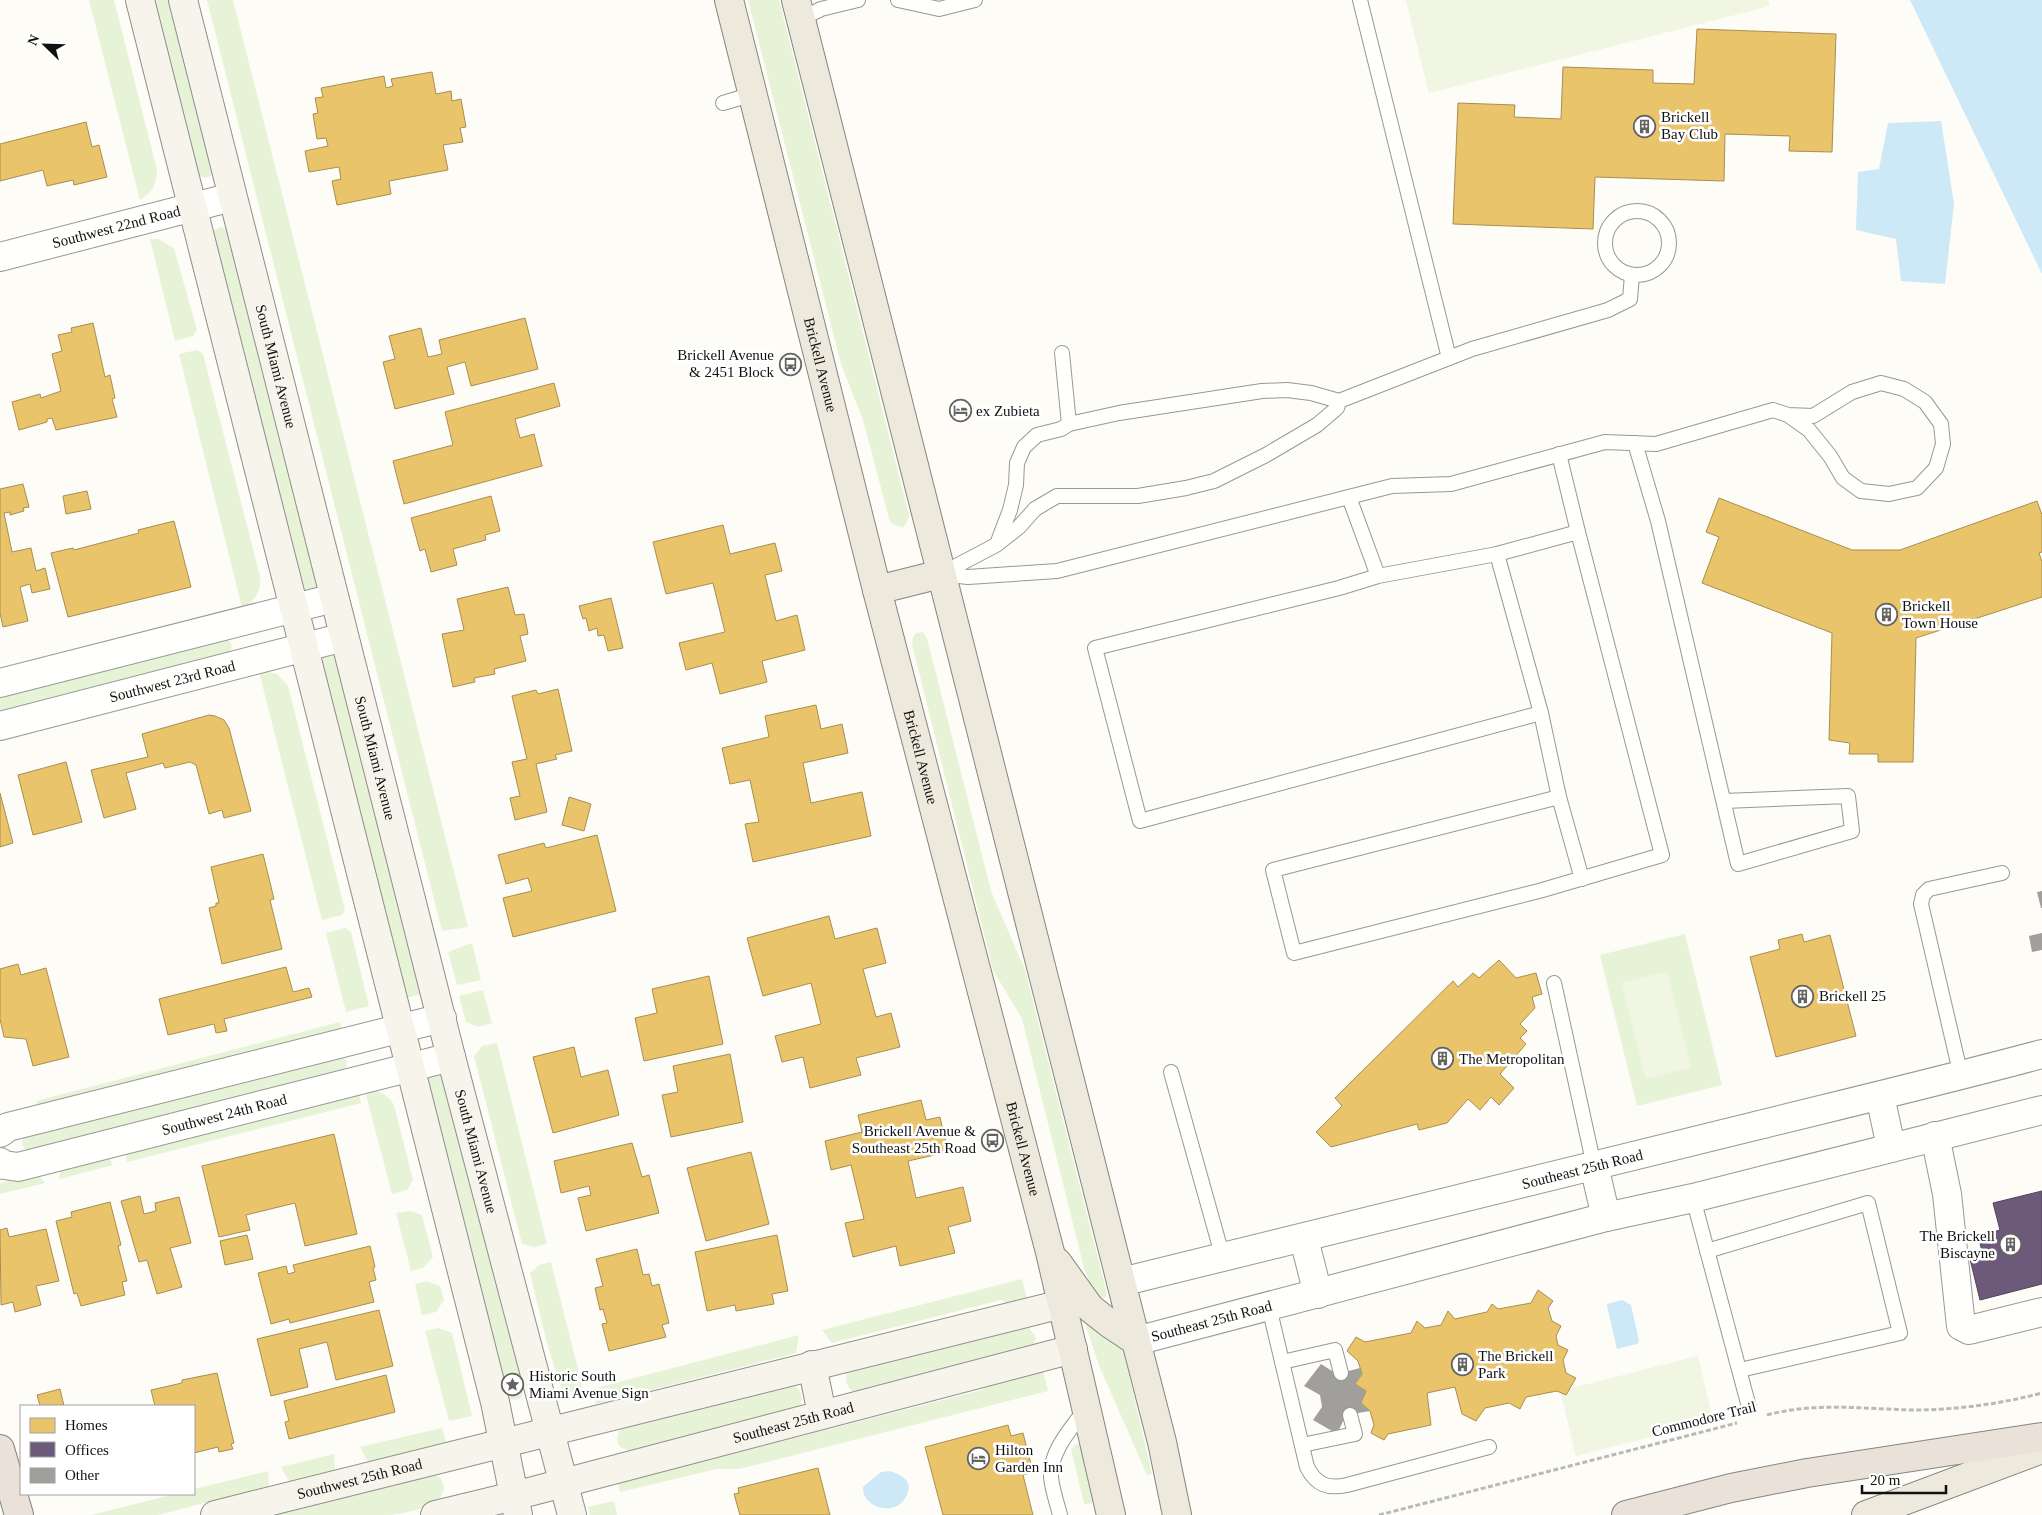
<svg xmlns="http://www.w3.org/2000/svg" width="2042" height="1515" viewBox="0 0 2042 1515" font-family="'Times New Roman',serif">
  <rect width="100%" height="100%" fill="#fdfcf7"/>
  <g fill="#e7f3d7">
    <path d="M89,0H114L157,170C157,184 152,193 140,200Z"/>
    <path d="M149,0H174L216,168L212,175L206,178L198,176Z"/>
    <path d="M207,0H233L468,927L442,931Z"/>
    <path d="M748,0H779L909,515L907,522L903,527L897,526L890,522L863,420L841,364Z"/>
    <path d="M220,227L228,229L322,587L303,597L211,242L213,231Z"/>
    <path d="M150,239H158L174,248L197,330L193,336L175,341Z"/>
    <path d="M197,350L203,354L260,576C261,592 256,600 242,608L179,354Z"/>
    <path d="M923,632L927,638L991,891L1025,970L1107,1294L1104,1298L1098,1297L1092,1288L1084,1268L1022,1019L993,970L912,644L913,637L916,633Z"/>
    <path d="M227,639C232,643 233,646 230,653L0,714V694Z"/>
    <path d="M337,651L426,993L402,999L317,663L320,652Z"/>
    <path d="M265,671L277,674L288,686L345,910L342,915L322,920L259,672Z"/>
    <path d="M345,928L351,932L369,1006L346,1012L326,933Z"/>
    <path d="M1685,934L1722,1085L1637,1106L1600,955Z"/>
    <path d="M472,943L481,980L457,985L448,952Z"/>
    <path d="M483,990L492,1023L479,1027L466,1022L459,996Z"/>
    <path d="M340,1022L342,1030L39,1107L36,1101Z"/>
    <path d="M497,1043L547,1244L534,1247L522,1244L474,1056L482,1046Z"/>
    <path d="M342,1056L347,1061L346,1068L340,1075L33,1152L26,1150L22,1145L23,1139L29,1133Z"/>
    <path d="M443,1072L525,1387L521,1398L515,1400L503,1397L424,1073Z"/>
    <path d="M373,1090C383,1093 389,1096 394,1105L413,1180L407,1190L392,1194L365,1091Z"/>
    <path d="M359,1093L361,1103L127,1162L125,1152Z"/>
    <path d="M108,1156L113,1165L59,1179L61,1168Z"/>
    <path d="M38,1174L45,1183L0,1194V1183Z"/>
    <path d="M411,1211L422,1215L433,1257L423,1268L411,1271L396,1213Z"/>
    <path d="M551,1262L583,1389L563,1394L547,1343L530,1273L539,1265Z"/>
    <path d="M1022,1279L1027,1298L1022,1302L1013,1305L1001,1300L832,1343L822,1330Z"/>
    <path d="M427,1281L440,1286L444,1300L436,1312L422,1315L415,1284Z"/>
    <path d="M1081,1310L1120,1337L1152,1474L1147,1475L1098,1363Z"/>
    <path d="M1028,1326L1036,1338L1032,1351L855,1393C845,1386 844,1379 849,1368Z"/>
    <path d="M438,1328L452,1333L472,1416L449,1421L425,1331Z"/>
    <path d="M799,1335L796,1353L596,1404L592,1389Z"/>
    <path d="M1043,1371L1048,1391L739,1469H717L620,1492L618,1483L982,1390L991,1379Z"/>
    <path d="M791,1383C802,1390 805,1397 798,1409L633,1451C616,1450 613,1438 623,1425Z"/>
    <path d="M442,1428L446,1442L368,1462L360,1447Z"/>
    <path d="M1076,1444L1080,1445L1093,1503L1084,1504L1071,1449Z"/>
    <path d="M334,1454L335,1470L289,1481L281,1467Z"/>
    <path d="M268,1471L269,1486L158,1515H91L175,1494H194V1489Z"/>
    <path d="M428,1474C435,1475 441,1476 443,1483C450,1506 406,1513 391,1515C377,1515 362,1515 348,1515C319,1515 289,1515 260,1515Z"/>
    <path d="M614,1501L617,1515H590L588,1507Z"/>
  </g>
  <g fill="#f0f6e1">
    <path d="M1406,0H1768L1770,6L1429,93Z"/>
    <path d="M1667,971L1691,1067L1646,1079L1622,983Z"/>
    <path d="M1698,1356L1713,1421L1576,1456L1560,1391Z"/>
  </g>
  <g fill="#cde8f7">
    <path d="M1910,0H2042V274Z"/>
    <path d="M1941,121L1954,204L1945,284L1901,281L1896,239L1856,230L1858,172L1879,169L1888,123Z"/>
    <path d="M1622,1300L1631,1305L1639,1341L1637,1344L1617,1349L1607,1306V1304Z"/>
    <path d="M889,1471C895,1473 902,1475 906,1480C913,1488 905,1502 897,1506C882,1513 862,1503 863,1487L881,1472Z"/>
  </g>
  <g fill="#e9c46a" stroke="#a88e4f">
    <path d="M1697,29L1836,34L1832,152L1789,151L1790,136L1725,134L1724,181L1595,177L1593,229L1453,224L1458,103L1515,105L1514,117L1561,119L1563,67L1653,70V83L1694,84Z"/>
    <path d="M432,72L436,94L451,91L452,101L461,99L466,127L460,128L463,142L443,145L448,170L389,181L391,194L337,205L332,181L341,179L339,167L309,172L305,151L328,146L326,138L317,139L313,114L318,113L315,98L323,97L321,88L384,76L386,88L393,86L391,79Z"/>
    <path d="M86,122L92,147L99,145L107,177L74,185L73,180L47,186L43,170L0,181V144Z"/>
    <path d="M525,318L538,369L471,386L465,362L447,367L454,394L395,409L383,362L395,359L389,336L421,328L428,357L442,354L439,340Z"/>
    <path d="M93,323L105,377L110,375L115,398L112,399L117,417L56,430L52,418L47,419V422L19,430L12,402L40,394L41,398L61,391L52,354L62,351L58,335L72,332L71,328Z"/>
    <path d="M554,383L560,406L515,419L520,438L534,434L542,466L404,504L393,461L453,445L445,412Z"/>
    <path d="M23,484L29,507L23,508L24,511L10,515V512L4,513L12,552L31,548L36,571L45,568L50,589L32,593L30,584L20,587L28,621L3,627L0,613V489Z"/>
    <path d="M87,491L91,509L66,514L63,496Z"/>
    <path d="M491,496L500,531L485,535L486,540L453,549L457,565L431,572L425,549L420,551L411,518Z"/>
    <path d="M1719,498L1852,550H1900L2037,501L2042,515V552L2039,553L2042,562V597L1916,638L1913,762H1878V754H1849L1850,743L1829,740L1832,633L1702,583L1719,537L1706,532Z"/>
    <path d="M174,521L191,587L68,617L51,553L73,548L74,550L139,533L138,530Z"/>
    <path d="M723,525L730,554L775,543L782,571L765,575L776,621L797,615L805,650L762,661L767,682L720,694L712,663L686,670L679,643L725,632L713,583L666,594L653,542Z"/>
    <path d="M508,587L515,615L524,614L528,634L520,636L526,661L494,669L495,674L474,678L475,682L453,687L442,634L464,630L457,599Z"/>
    <path d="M611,598L623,648L608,651L604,635L598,636L597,628L589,631L586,618L583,619L579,606Z"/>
    <path d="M558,689L572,751L555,755L557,759L536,764L547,812L515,820L510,798L520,796L512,762L527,759L512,696L536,690L538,694Z"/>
    <path d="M816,705L821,729L842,724L848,753L803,763L811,803L862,792L871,836L753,862L745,824L759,822L750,780L730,784L722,748L769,737L765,716Z"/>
    <path d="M209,715L215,716L224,720L229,728L251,811L224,818L222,810L209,814L196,765L190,762L165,768L163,763L126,773L136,809L104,818L91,770L148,757L142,734Z"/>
    <path d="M66,762L82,822L33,835L18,775Z"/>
    <path d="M0,793L13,843L0,847Z"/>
    <path d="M569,797L591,804L584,831L562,825Z"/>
    <path d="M597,835L616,911L513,937L503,898L532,891L528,878L506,884L498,855L544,843L546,848Z"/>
    <path d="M263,854L274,899L270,900L282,949L222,964L209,908L216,906V903H219L211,867Z"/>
    <path d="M829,916L835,939L877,928L886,963L863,969L876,1017L891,1013L900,1047L856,1058L861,1075L810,1088L803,1057L782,1062L775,1036L821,1024L811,983L763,996L747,938Z"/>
    <path d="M1802,934L1804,942L1830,935L1856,1036L1776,1057L1750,957L1780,949L1778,940Z"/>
    <path d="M1499,960L1516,978L1536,973L1542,994L1532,997L1535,1008L1520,1024L1527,1031L1520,1038L1526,1044L1500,1074L1514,1088L1499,1105L1491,1097L1480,1110L1468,1099L1447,1123L1419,1130L1417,1124L1331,1147L1316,1132L1342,1106L1335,1098L1453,981L1458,987L1473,973L1479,978Z"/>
    <path d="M18,964L21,975L46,968L69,1057L33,1066L26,1039L4,1037L0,1019V969Z"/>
    <path d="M286,967L293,992L309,988L312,997L224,1019L227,1031L216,1033L214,1024L168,1035L159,999Z"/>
    <path d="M709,976L723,1044L644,1061L635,1018L657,1013L652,989Z"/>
    <path d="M574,1047L581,1077L608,1070L619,1115L553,1133L533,1057Z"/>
    <path d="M730,1054L743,1122L671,1137L662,1095L678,1092L673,1066Z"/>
    <path d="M921,1100L926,1120L940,1117L948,1152L908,1161L916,1198L963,1187L971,1221L948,1227L955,1253L900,1266L896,1246L853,1257L845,1223L864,1219L851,1165L831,1170L825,1141L862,1132L858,1115Z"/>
    <path d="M334,1134L357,1234L305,1246L295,1203L246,1215L250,1230L219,1237L202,1166Z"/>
    <path d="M632,1143L642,1177L649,1175L659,1213L586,1231L578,1198L591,1195L589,1186L561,1193L554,1161Z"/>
    <path d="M751,1152L769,1224L706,1241L687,1168Z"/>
    <path d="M140,1196L144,1214L156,1211L155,1203L179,1197L191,1243L170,1248L182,1287L157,1294L147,1260L139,1262L121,1201Z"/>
    <path d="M110,1202L121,1245L118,1246L127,1281L122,1282L125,1295L81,1306L77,1293L74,1294L56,1221L72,1217L71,1212Z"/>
    <path d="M7,1228L9,1237L46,1229L59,1281L36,1286L41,1305L15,1312L13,1302L1,1305L0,1230Z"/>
    <path d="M247,1235L253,1259L225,1265L220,1241Z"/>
    <path d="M777,1235L788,1291L772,1294L774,1304L736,1311L735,1305L707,1311L695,1252Z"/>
    <path d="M370,1246L375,1267L373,1268L376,1280L369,1282L374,1302L290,1323L289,1319L271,1324L258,1273L286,1266L288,1274L295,1272L293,1265Z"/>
    <path d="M637,1249L643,1275L649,1274L652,1286L659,1284L669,1323L662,1325L666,1337L609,1351L602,1324L607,1323L603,1309L600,1310L595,1288L603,1286L596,1259Z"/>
    <path d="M1538,1290L1553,1301L1548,1308L1552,1321L1561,1326L1556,1336L1558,1345L1568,1350L1563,1360L1566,1373L1576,1378L1566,1395L1557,1391L1526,1397L1520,1409L1509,1403L1485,1408L1476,1421L1462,1414L1455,1387L1427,1393L1431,1425L1388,1434L1384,1440L1371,1433L1374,1425L1370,1411L1361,1403L1366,1391L1355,1384L1362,1374L1358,1361L1347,1351L1356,1337L1365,1342L1411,1333L1417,1321L1425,1328L1441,1325L1448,1311L1455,1319L1487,1312L1492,1304L1498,1309L1531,1303Z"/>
    <path d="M379,1310L393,1366L336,1380L327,1342L299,1349L308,1387L271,1396L257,1339Z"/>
    <path d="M217,1373L234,1443L231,1444L233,1449L219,1452L218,1447L194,1453V1406H155L151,1390L182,1383V1380Z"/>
    <path d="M386,1375L395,1412L289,1439L285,1422L289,1421L284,1401Z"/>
    <path d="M60,1389L64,1406H40L37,1395Z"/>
    <path d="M1008,1425L1011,1436L1023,1433L1033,1472L1023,1475L1033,1515H943L925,1447Z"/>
    <path d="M818,1468L830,1515H740L734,1494L739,1493L738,1488Z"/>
  </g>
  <path fill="#6d597a" stroke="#51435a" d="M2042,1191V1284L1980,1300L1970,1259L1983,1255L1978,1236L2000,1230L1993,1203Z"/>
  <g fill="#a19f9c">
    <path d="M2042,891V908H2041L2037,892Z"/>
    <path d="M2042,933V950L2032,952L2029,936Z"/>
    <path d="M1321,1364L1337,1374L1360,1368L1362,1374L1355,1384L1366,1391L1361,1403L1370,1411L1346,1415L1337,1434L1313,1420L1322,1407L1320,1395L1304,1386Z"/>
  </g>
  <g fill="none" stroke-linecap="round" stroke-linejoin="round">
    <defs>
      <g id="service">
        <path d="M898,0L939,9L975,0"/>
        <path d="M1360,0L1449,358"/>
        <path d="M801,19L821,9L858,0"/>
        <path d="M723,103L753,94"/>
        <circle cx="1637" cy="243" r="32"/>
        <path d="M1069,424L1119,413L1262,391L1287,390L1311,393L1339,401L1472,349L1608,310L1630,299L1632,275"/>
        <path d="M1635,443L1658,521L1738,864L1852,831L1848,796L1724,801"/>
        <path d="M1559,454L1578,532"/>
        <path d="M1349,497L1378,576L1497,554L1578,532L1662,855L1539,891L1294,953L1273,870L1559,797L1541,713L1140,821L1095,648L1339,588L1378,576"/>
        <path d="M997,544L1010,510L1016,485L1017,463L1024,447L1037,435L1061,429L1069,424L1062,353"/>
        <path d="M1497,554L1541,713"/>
        <path d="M941,574L968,577L1057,571L1392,486L1451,484L1605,442L1656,444L1773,410L1788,415L1809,430L1830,456L1843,478L1861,491L1889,494L1917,488L1936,468L1943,444L1941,424L1925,402L1904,389L1881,383L1852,392L1813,416L1788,415"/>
        <path d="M941,574L996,545L1019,527L1035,509L1057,496H1138L1186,488L1214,481L1266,455L1317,425L1337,408L1339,401"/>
        <path d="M1559,797L1582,879"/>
        <path d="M1554,983L1594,1166"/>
        <path d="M1171,1072L1223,1258"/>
        <path d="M1961,1076L1921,904L1923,895L1929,889L2002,873"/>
        <path d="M1693,1198L1749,1407"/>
        <path d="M1707,1251L1868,1203L1900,1333L1740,1370"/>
        <path d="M1269,1307L1307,1467C1316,1485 1328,1489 1347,1485L1489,1447"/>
        <path d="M1282,1362L1335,1350L1341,1373"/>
        <path d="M1302,1445L1355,1434L1350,1415"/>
        <path d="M1060,1515C1057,1503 1052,1489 1051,1477C1050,1450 1072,1428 1086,1408"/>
      </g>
      <g id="minor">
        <path id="s1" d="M0,257L232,197"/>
        <path d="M0,683L334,598"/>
        <path id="s2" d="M0,726L344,637"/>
        <path d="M1880,1096L1891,1147"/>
        <path d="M0,1133L8,1127L442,1018"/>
        <path d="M1935,1136L1947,1194L1961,1326L1969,1330L2042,1312"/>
        <path id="s3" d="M0,1162L4,1165L18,1167L451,1057"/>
        <path d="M1594,1166L1606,1217"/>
        <path d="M1304,1239L1318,1294"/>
        <path id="s4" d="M1121,1282C1331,1232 1541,1180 1751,1127C1848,1103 1945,1080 2042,1054"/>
        <path id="s5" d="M1136,1341L1606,1217L1693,1198L2042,1110"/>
      </g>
      <g id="secondary">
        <path d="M140,0L495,1402L518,1515"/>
        <path id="s6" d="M183,0L451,1057L572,1515"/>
        <path d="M812,1365L822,1414"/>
        <path id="s7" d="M215,1515L1062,1304"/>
        <path id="s8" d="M435,1515L514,1496L1073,1349"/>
      </g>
      <g id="primary">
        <path id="s9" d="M729,0L877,590L1050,1252L1111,1515"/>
        <path d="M796,0L1136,1341L1162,1442L1177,1515"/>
        <path d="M877,590L941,574"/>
        <path d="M1057,1262L1090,1308L1109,1323L1136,1341"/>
        <path d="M1866,1515L2042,1449"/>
      </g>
      <g id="motorway">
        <path d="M0,1449L19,1515"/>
        <path d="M1626,1515L1731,1488L1807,1473L2042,1437"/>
      </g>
    </defs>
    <use href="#service" stroke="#979795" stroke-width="16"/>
    <use href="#minor" stroke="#979795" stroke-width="30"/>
    <use href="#secondary" stroke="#8e8d8b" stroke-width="30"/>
    <use href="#primary" stroke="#858482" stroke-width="30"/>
    <use href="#motorway" stroke="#858482" stroke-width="30"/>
    <g stroke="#b9b9b8" stroke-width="3" stroke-dasharray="5 2.5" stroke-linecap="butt">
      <path d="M1767,1415C1815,1402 1864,1409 1913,1410C1956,1410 2000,1404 2042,1393"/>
      <path d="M1379,1515L1737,1423"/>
    </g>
    <use href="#service" stroke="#fffffe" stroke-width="14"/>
    <use href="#minor" stroke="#fffffe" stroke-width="28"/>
    <use href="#secondary" stroke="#f6f4eb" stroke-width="28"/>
    <use href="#primary" stroke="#ede9dc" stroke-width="28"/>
    <use href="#motorway" stroke="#eae1d8" stroke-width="28"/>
  </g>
  <defs>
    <symbol id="building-ring" viewBox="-11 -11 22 22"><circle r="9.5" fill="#fff" stroke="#646362" stroke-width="1.5"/><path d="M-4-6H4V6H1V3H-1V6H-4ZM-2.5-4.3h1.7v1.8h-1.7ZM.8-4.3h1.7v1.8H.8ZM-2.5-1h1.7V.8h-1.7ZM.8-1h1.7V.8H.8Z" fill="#646362"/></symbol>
    <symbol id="bus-ring" viewBox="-11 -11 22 22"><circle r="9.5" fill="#fff" stroke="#646362" stroke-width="1.5"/><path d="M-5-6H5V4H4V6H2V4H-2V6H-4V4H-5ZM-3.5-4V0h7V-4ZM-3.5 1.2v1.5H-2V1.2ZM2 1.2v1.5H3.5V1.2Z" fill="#646362"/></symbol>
    <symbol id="hotel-ring" viewBox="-11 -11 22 22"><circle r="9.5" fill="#fff" stroke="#646362" stroke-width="1.5"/><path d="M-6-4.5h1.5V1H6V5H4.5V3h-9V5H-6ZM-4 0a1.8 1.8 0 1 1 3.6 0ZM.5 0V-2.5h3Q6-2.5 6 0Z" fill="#646362"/></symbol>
    <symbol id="sight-ring" viewBox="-11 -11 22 22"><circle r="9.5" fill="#fff" stroke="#646362" stroke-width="1.5"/><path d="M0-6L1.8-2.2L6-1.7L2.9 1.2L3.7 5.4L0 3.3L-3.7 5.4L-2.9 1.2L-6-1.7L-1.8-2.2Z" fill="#646362"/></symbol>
  </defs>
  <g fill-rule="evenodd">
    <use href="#building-ring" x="1632" y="114" width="25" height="25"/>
    <use href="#bus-ring" x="778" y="352" width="25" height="25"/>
    <use href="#hotel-ring" x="948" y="398" width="25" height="25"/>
    <use href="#building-ring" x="1874" y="602" width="25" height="25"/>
    <use href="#building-ring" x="1790" y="984" width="25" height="25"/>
    <use href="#building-ring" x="1430" y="1046" width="25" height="25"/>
    <use href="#bus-ring" x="980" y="1128" width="25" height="25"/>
    <use href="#building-ring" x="1998" y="1232" width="25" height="25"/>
    <use href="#building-ring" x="1450" y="1352" width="25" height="25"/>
    <use href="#sight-ring" x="500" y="1372" width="25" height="25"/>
    <use href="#hotel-ring" x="966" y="1446" width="25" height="25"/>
  </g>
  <g text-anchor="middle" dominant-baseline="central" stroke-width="5" stroke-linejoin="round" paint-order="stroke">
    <g font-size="15" fill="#111" stroke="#fff" text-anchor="start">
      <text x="1661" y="117">Brickell<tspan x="1661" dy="17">Bay Club</tspan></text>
      <text x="774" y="355" text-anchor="end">Brickell Avenue<tspan x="774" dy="17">&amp; 2451 Block</tspan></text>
      <text x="976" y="411">ex Zubieta</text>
      <text x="1902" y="606">Brickell<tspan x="1902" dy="17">Town House</tspan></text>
      <text x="1819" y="996">Brickell 25</text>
      <text x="1459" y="1059">The Metropolitan</text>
      <text x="976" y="1131" text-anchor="end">Brickell Avenue &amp;<tspan x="976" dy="17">Southeast 25th Road</tspan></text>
      <text x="1995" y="1236" text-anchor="end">The Brickell<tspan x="1995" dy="17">Biscayne</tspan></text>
      <text x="1478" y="1356">The Brickell<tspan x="1478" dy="17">Park</tspan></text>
      <text x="529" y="1376">Historic South<tspan x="529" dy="17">Miami Avenue Sign</tspan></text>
      <text x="995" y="1450">Hilton<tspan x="995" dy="17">Garden Inn</tspan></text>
    </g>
    <g font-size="15" fill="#111" stroke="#fff">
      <text stroke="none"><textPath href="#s1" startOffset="120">Southwest 22nd Road</textPath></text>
      <text stroke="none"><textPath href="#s9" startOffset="376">Brickell Avenue</textPath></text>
      <text stroke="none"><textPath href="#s6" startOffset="378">South Miami Avenue</textPath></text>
      <text stroke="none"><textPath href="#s2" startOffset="178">Southwest 23rd Road</textPath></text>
      <text stroke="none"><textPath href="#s9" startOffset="781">Brickell Avenue</textPath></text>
      <text stroke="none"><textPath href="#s6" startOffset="782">South Miami Avenue</textPath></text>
      <text stroke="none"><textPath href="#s3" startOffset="232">Southwest 24th Road</textPath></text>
      <text stroke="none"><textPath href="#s9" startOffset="1186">Brickell Avenue</textPath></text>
      <text stroke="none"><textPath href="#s6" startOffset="1188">South Miami Avenue</textPath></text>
      <text stroke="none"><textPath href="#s4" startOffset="475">Southeast 25th Road</textPath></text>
      <text stroke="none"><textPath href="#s5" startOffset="78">Southeast 25th Road</textPath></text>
      <text transform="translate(1704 1419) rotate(-14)">Commodore Trail</text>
      <text stroke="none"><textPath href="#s8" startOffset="370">Southeast 25th Road</textPath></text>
      <text stroke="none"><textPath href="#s7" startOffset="149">Southwest 25th Road</textPath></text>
    </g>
  </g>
  <rect x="20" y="1405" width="175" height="90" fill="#ffffff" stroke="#a0a0a0"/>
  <rect x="30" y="1418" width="25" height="15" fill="#e9c46a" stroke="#a0a0a0"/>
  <text x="65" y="1430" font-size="15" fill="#111111">Homes</text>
  <rect x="30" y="1442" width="25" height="15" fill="#6d597a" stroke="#a0a0a0"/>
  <text x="65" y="1455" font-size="15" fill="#111111">Offices</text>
  <rect x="30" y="1468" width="25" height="15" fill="#a19f9c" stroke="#a0a0a0"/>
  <text x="65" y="1480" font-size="15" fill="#111111">Other</text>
  <g transform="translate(45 45) rotate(293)" stroke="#ffffff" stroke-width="4" paint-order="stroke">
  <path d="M0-4L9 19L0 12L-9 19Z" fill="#111111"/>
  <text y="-8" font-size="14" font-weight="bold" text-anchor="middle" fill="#111111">N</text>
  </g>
  <path d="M1862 1485v8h84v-8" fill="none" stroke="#111111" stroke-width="2.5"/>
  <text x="1870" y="1485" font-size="15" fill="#111111" stroke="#ffffff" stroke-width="4" paint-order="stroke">20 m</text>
</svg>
